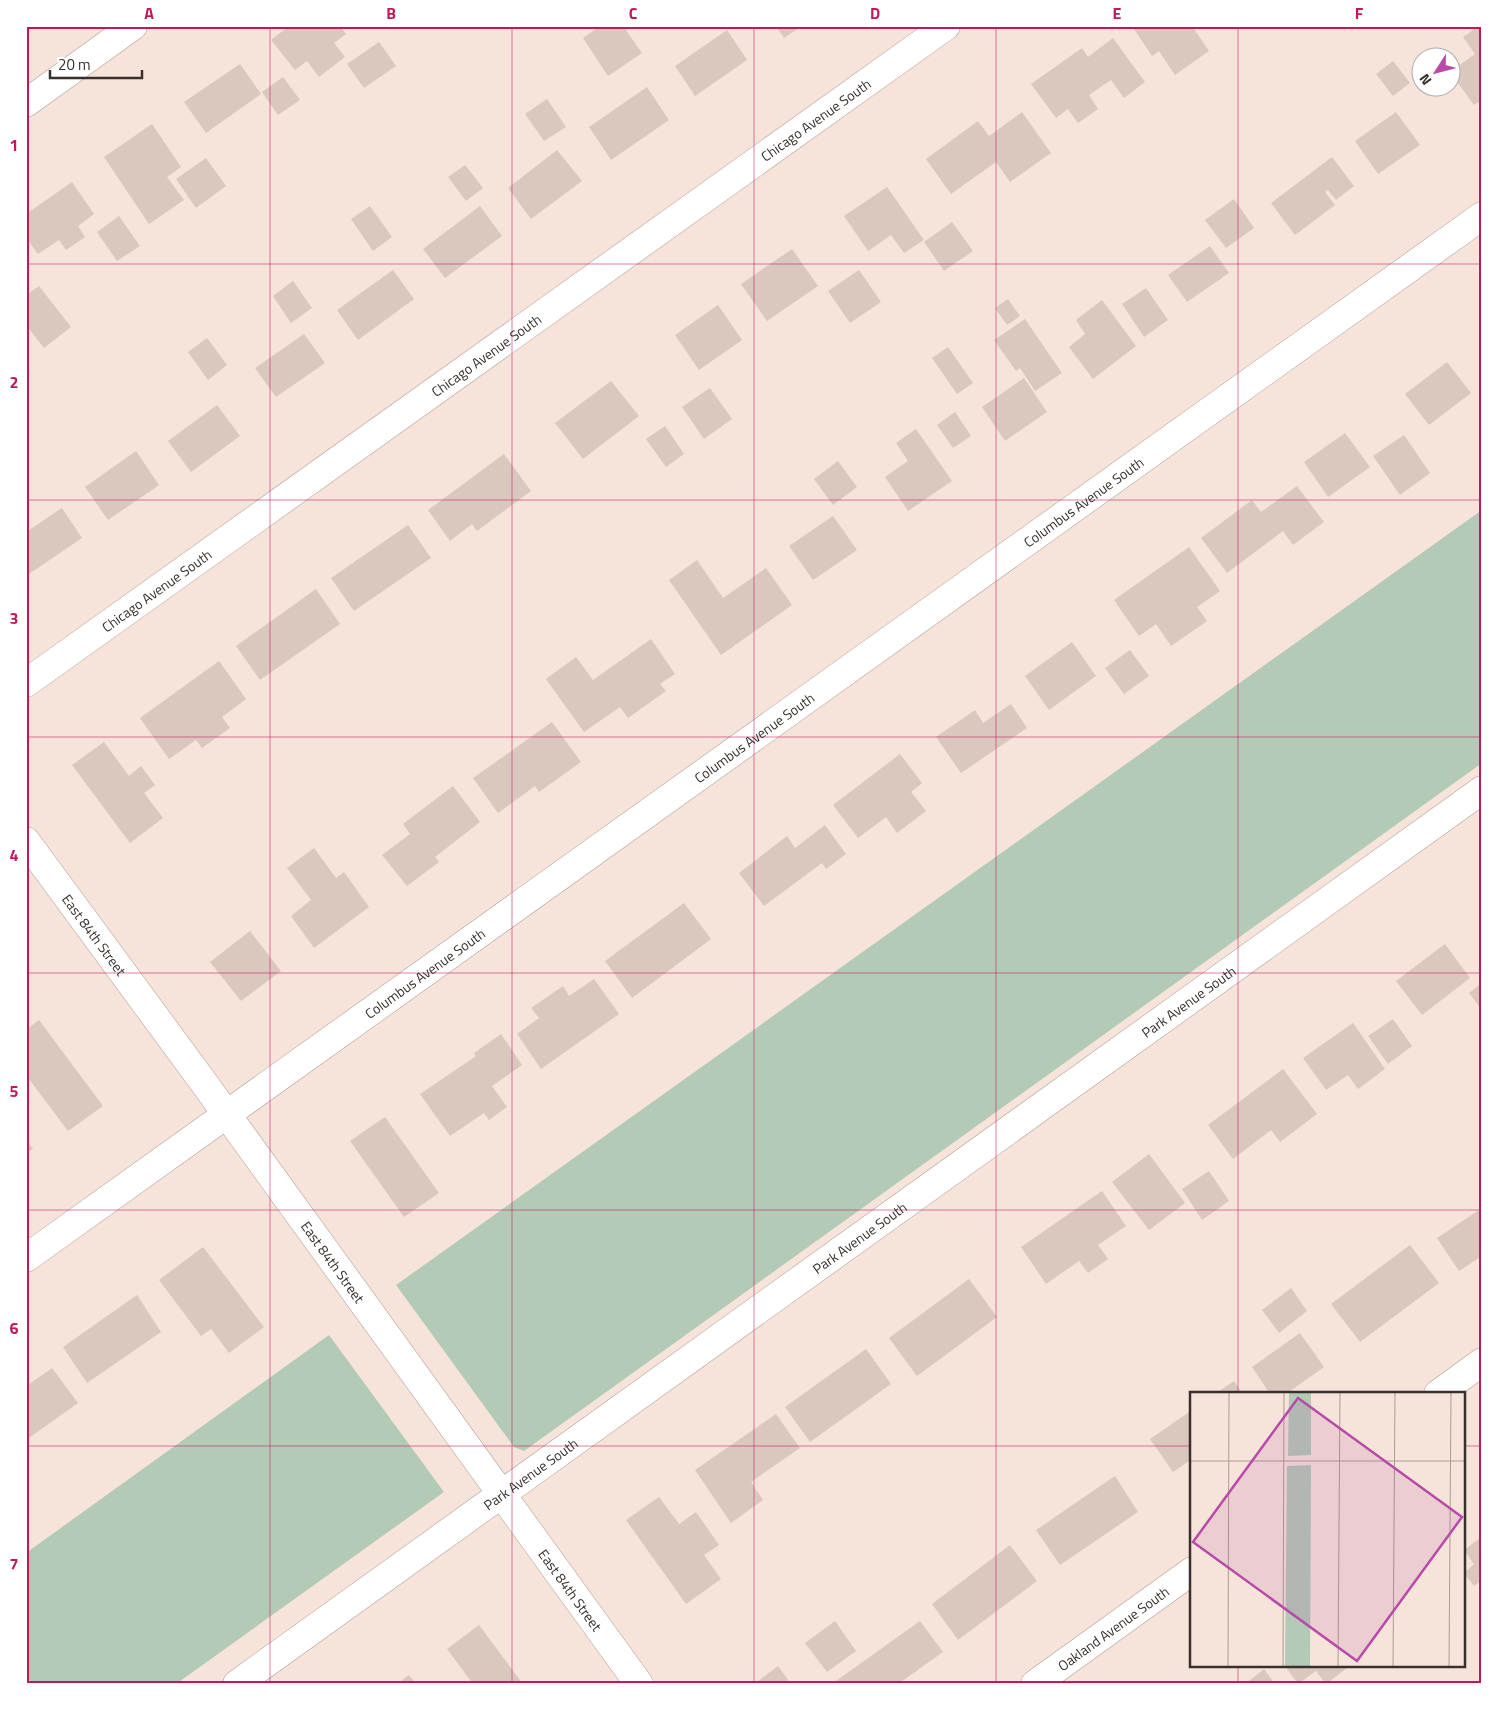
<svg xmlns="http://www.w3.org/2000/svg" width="1508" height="1710" viewBox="0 0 1508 1710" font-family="'Titillium Web',sans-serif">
  <rect width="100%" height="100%" fill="#f6e4da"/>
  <g fill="#b3cab7">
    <path d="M1482,510V763L524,1451L514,1447L396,1285Z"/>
    <path d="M329,1335L444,1492L176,1684H26V1553Z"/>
  </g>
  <g fill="#dac8be">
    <path d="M289,26H340L346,34L334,43L345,57L319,77L307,61L295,70L271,40Z"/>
    <path d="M600,26H623L642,53L608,76L583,38Z"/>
    <path d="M776,26H802L784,38Z"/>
    <path d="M1132,26H1192L1209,51L1175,75L1159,51L1152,56Z"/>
    <path d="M1479,26H1482V100L1474,105L1450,72L1475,54L1463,37Z"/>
    <path d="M727,30L747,60L695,96L675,66Z"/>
    <path d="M1113,38L1145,82L1124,98L1111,80L1089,95L1098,109L1078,123L1068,109L1056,118L1031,84L1082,48L1088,57Z"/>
    <path d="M379,42L396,66L364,88L347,64Z"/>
    <path d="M1393,61L1410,83L1393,96L1376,74Z"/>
    <path d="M240,64L261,94L206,133L184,102Z"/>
    <path d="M283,77L300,100L278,115L262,92Z"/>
    <path d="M647,87L669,120L611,160L589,127Z"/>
    <path d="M547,99L566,127L544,141L525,114Z"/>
    <path d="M1022,112L1051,153L1010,182L996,162L951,194L926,159L978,121L989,136Z"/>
    <path d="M1396,112L1420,145L1378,174L1355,141Z"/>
    <path d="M152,124L181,167L167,177L184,200L149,224L104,157Z"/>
    <path d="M557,150L582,181L531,219L508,188Z"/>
    <path d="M1332,157L1354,186L1336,200L1328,190L1325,192L1335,205L1295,235L1271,203Z"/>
    <path d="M206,158L226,186L196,208L176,179Z"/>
    <path d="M465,165L483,188L466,201L448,177Z"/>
    <path d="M72,182L94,214L78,226L85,237L66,250L59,240L38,254L26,238V214Z"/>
    <path d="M887,187L924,240L904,253L891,235L868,251L844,216Z"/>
    <path d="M1234,199L1254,228L1226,248L1205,220Z"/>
    <path d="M370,206L392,237L373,251L351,219Z"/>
    <path d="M480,206L502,236L445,278L423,249Z"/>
    <path d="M119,216L140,246L117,261L97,232Z"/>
    <path d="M952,222L973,251L944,271L924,242Z"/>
    <path d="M1210,246L1229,273L1187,302L1168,275Z"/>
    <path d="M792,249L818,286L767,321L741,284Z"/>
    <path d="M393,270L414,299L358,340L337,310Z"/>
    <path d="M859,270L881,302L850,323L828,291Z"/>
    <path d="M293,281L312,308L291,323L273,296Z"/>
    <path d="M39,286L71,327L44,348L26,325V295Z"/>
    <path d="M1146,288L1168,320L1144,337L1122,304Z"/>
    <path d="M1008,299L1020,316L1007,325L995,308Z"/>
    <path d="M1102,300L1136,346L1093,379L1069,347L1085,334L1076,320Z"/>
    <path d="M718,305L742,340L699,370L675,335Z"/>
    <path d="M1025,319L1062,373L1035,391L1020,368L1016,371L994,340Z"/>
    <path d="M304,334L325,363L276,397L255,368Z"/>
    <path d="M207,338L227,365L208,380L188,352Z"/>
    <path d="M948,347L973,383L957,394L932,358Z"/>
    <path d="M1447,362L1471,393L1429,425L1405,394Z"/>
    <path d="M1024,378L1047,412L1005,441L982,407Z"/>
    <path d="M611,381L639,416L583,459L555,423Z"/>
    <path d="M710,388L732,419L704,439L682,407Z"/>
    <path d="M217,405L240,436L191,472L168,441Z"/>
    <path d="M955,412L971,436L953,448L937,425Z"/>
    <path d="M665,426L684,454L666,467L646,439Z"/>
    <path d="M916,429L952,481L908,511L885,477L908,461L896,443Z"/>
    <path d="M1345,433L1370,467L1328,497L1304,462Z"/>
    <path d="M1404,435L1430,473L1400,495L1373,456Z"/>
    <path d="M136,451L159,485L108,520L85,487Z"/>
    <path d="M504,454L531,491L477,531L472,524L450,541L428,510Z"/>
    <path d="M838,461L857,487L833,505L814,479Z"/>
    <path d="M1297,486L1324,522L1293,545L1283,531L1227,573L1201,538L1252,500L1261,512Z"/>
    <path d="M62,508L82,538L26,576V532Z"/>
    <path d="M833,516L857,550L813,580L789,546Z"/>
    <path d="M408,525L431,558L354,611L331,578Z"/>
    <path d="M1189,547L1220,591L1197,607L1207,621L1171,646L1156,624L1139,636L1114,600Z"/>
    <path d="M697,560L723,598L766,568L792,605L721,655L669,580Z"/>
    <path d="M316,589L340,624L260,680L236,646Z"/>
    <path d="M651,639L675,674L660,684L666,691L628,718L620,707L584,732L546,679L576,657L593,680Z"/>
    <path d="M1072,642L1096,676L1049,710L1025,676Z"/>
    <path d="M1130,650L1149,676L1124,694L1105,668Z"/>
    <path d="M219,661L246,699L222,717L230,728L202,748L196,740L169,759L140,718Z"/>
    <path d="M1011,704L1027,728L961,773L936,737L975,710L983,723Z"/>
    <path d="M552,722L581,762L539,792L535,786L498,813L473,778Z"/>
    <path d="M104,742L129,776L141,766L155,785L144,793L163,818L130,843L72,765Z"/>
    <path d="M900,754L922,783L911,792L926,811L897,833L886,817L858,838L833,805Z"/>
    <path d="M453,786L480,822L435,857L439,862L407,886L382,855L410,834L403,824Z"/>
    <path d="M825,825L846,854L826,869L822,863L764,906L739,873L787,836L795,848Z"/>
    <path d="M314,848L336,878L344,872L369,907L314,948L291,916L311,900L287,868Z"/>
    <path d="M684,903L711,939L632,998L605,961Z"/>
    <path d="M250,931L281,971L241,1001L210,962Z"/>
    <path d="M1445,944L1470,978L1422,1015L1396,981Z"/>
    <path d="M594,979L619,1014L541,1069L517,1034L539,1018L531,1008L563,986L569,996Z"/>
    <path d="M1482,983V1010L1469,993Z"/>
    <path d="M1393,1019L1412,1046L1388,1064L1368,1036Z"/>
    <path d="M39,1020L103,1106L68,1131L26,1075V1030Z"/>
    <path d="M1353,1023L1385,1069L1358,1089L1348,1075L1326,1090L1303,1058Z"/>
    <path d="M501,1034L522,1065L492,1086L507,1107L489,1120L484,1113L450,1136L420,1094L476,1056L474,1053Z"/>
    <path d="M1283,1069L1317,1114L1280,1142L1271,1130L1233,1159L1208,1125Z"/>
    <path d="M385,1117L439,1193L404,1217L350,1141Z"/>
    <path d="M26,1139L33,1149L26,1154Z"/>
    <path d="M1149,1154L1185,1203L1149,1230L1112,1182Z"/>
    <path d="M1209,1171L1229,1201L1202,1220L1182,1189Z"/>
    <path d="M1102,1191L1126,1226L1098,1245L1108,1259L1088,1273L1079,1261L1046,1284L1021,1247Z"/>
    <path d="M1482,1208V1256L1459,1271L1437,1238Z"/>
    <path d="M1410,1245L1439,1283L1360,1342L1331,1304Z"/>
    <path d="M203,1247L264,1327L229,1353L211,1329L201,1336L159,1280Z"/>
    <path d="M969,1279L997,1317L917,1376L889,1338Z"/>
    <path d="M1291,1288L1307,1311L1279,1333L1262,1310Z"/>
    <path d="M137,1295L161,1332L87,1383L63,1347Z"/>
    <path d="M1300,1333L1324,1367L1286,1394H1270L1252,1367Z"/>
    <path d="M866,1349L891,1384L810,1442L785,1407Z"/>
    <path d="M52,1368L78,1403L26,1440V1382L28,1385Z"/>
    <path d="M1234,1381L1243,1394H1215Z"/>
    <path d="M1192,1410V1459L1173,1472L1150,1439Z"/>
    <path d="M776,1414L800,1448L751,1482L763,1500L731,1523L695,1470Z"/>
    <path d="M1115,1476L1138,1512L1060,1565L1036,1530Z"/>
    <path d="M659,1497L679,1524L696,1512L719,1545L704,1555L721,1579L686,1604L626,1520Z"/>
    <path d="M1480,1538L1482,1541V1580L1474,1586L1464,1573L1474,1564L1464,1550Z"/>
    <path d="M1010,1545L1037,1581L958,1640L932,1604Z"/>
    <path d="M835,1621L856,1651L827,1672L805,1643Z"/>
    <path d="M920,1621L943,1652L898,1684H839L836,1681Z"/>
    <path d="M479,1625L523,1684H473L447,1649Z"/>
    <path d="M778,1666L791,1684H754Z"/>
    <path d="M1285,1666H1345L1347,1668L1326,1684L1316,1671L1298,1684Z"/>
    <path d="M1264,1669L1275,1684H1245Z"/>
    <path d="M409,1675L416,1684H397Z"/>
  </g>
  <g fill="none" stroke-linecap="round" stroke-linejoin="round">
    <defs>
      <g id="street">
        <path d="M26,103L133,26"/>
        <path id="s1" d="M26,683L946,26"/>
        <path id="s2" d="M26,841L204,1083L639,1684"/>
        <path id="s3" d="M26,1258L1482,216"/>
        <path d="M1438,1394L1482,1362"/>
        <path id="s4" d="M237,1684L1482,790"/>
        <path id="s5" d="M1035,1684L1192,1571"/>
      </g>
    </defs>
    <use href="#street" stroke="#af9d94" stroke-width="29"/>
    <use href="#street" stroke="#fff" stroke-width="28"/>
  </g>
  <path fill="none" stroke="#c2185b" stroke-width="1" stroke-opacity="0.55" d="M270,26V1684M512,26V1684M754,26V1684M996,26V1684M1238,26V1394M26,264H1482M26,500H1482M26,737H1482M26,973H1482M26,1210H1482M26,1446H1192M1464,1446H1482M1238,1666V1684"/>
  <g text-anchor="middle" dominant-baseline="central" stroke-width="4" stroke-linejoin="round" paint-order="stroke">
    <g font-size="14" fill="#37302c" stroke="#fff">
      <text stroke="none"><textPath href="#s1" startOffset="970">Chicago Avenue South</textPath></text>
      <text stroke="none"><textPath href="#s1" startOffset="565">Chicago Avenue South</textPath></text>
      <text stroke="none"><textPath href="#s3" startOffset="1300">Columbus Avenue South</textPath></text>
      <text stroke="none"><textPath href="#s1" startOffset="160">Chicago Avenue South</textPath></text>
      <text stroke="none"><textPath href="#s3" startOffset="895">Columbus Avenue South</textPath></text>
      <text stroke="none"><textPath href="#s2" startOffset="116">East 84th Street</textPath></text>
      <text stroke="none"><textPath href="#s3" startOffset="490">Columbus Avenue South</textPath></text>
      <text stroke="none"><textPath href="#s4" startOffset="1171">Park Avenue South</textPath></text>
      <text stroke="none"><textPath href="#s4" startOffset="766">Park Avenue South</textPath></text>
      <text stroke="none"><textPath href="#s2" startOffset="521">East 84th Street</textPath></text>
      <text stroke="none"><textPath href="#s4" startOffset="361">Park Avenue South</textPath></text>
      <text stroke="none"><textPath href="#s2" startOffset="926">East 84th Street</textPath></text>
      <text stroke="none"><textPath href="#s5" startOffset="96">Oakland Avenue South</textPath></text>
    </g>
  </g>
  <g transform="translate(1190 1392)">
    <rect width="275" height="275" fill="#f6e4da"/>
    <path d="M99,0H121V63L98,64ZM121,73L120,275H95L97,74Z" fill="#b3cab7"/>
    <path fill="none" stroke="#aa9c94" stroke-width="1" d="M0,69H275M38,275L39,0M93,275L94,0M148,275L150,0M203,275L205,0M259,275L261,0"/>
    <path fill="#b84aa8" fill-opacity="0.15" stroke="#b84aa8" stroke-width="2.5" d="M108,6L272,125L167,269L3,150Z"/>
    <rect width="275" height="275" fill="none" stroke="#37302c" stroke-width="2.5"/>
  </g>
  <rect width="1508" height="1710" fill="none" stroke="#ffffff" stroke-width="55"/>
  <g transform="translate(1436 72) rotate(234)"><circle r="24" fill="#ffffff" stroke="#afacab"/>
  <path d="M0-4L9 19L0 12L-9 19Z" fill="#b84aa8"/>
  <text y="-8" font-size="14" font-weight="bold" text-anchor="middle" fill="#37302c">N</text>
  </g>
  <path d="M50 70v8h92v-8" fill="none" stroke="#37302c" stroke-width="2.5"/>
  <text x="58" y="70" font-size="15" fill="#37302c" stroke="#ffffff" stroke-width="4" paint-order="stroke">20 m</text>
  <rect x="28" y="28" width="1452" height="1654" fill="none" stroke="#c2185b" stroke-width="2"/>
  <g font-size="16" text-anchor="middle" font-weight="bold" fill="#c2185b">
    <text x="149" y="19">A</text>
    <text x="391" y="19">B</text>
    <text x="633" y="19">C</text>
    <text x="875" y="19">D</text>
    <text x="1117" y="19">E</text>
    <text x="1359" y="19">F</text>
    <text x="14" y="151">1</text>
    <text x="14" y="388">2</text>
    <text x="14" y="624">3</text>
    <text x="14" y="861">4</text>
    <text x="14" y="1097">5</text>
    <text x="14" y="1334">6</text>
    <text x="14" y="1570">7</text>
  </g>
</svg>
